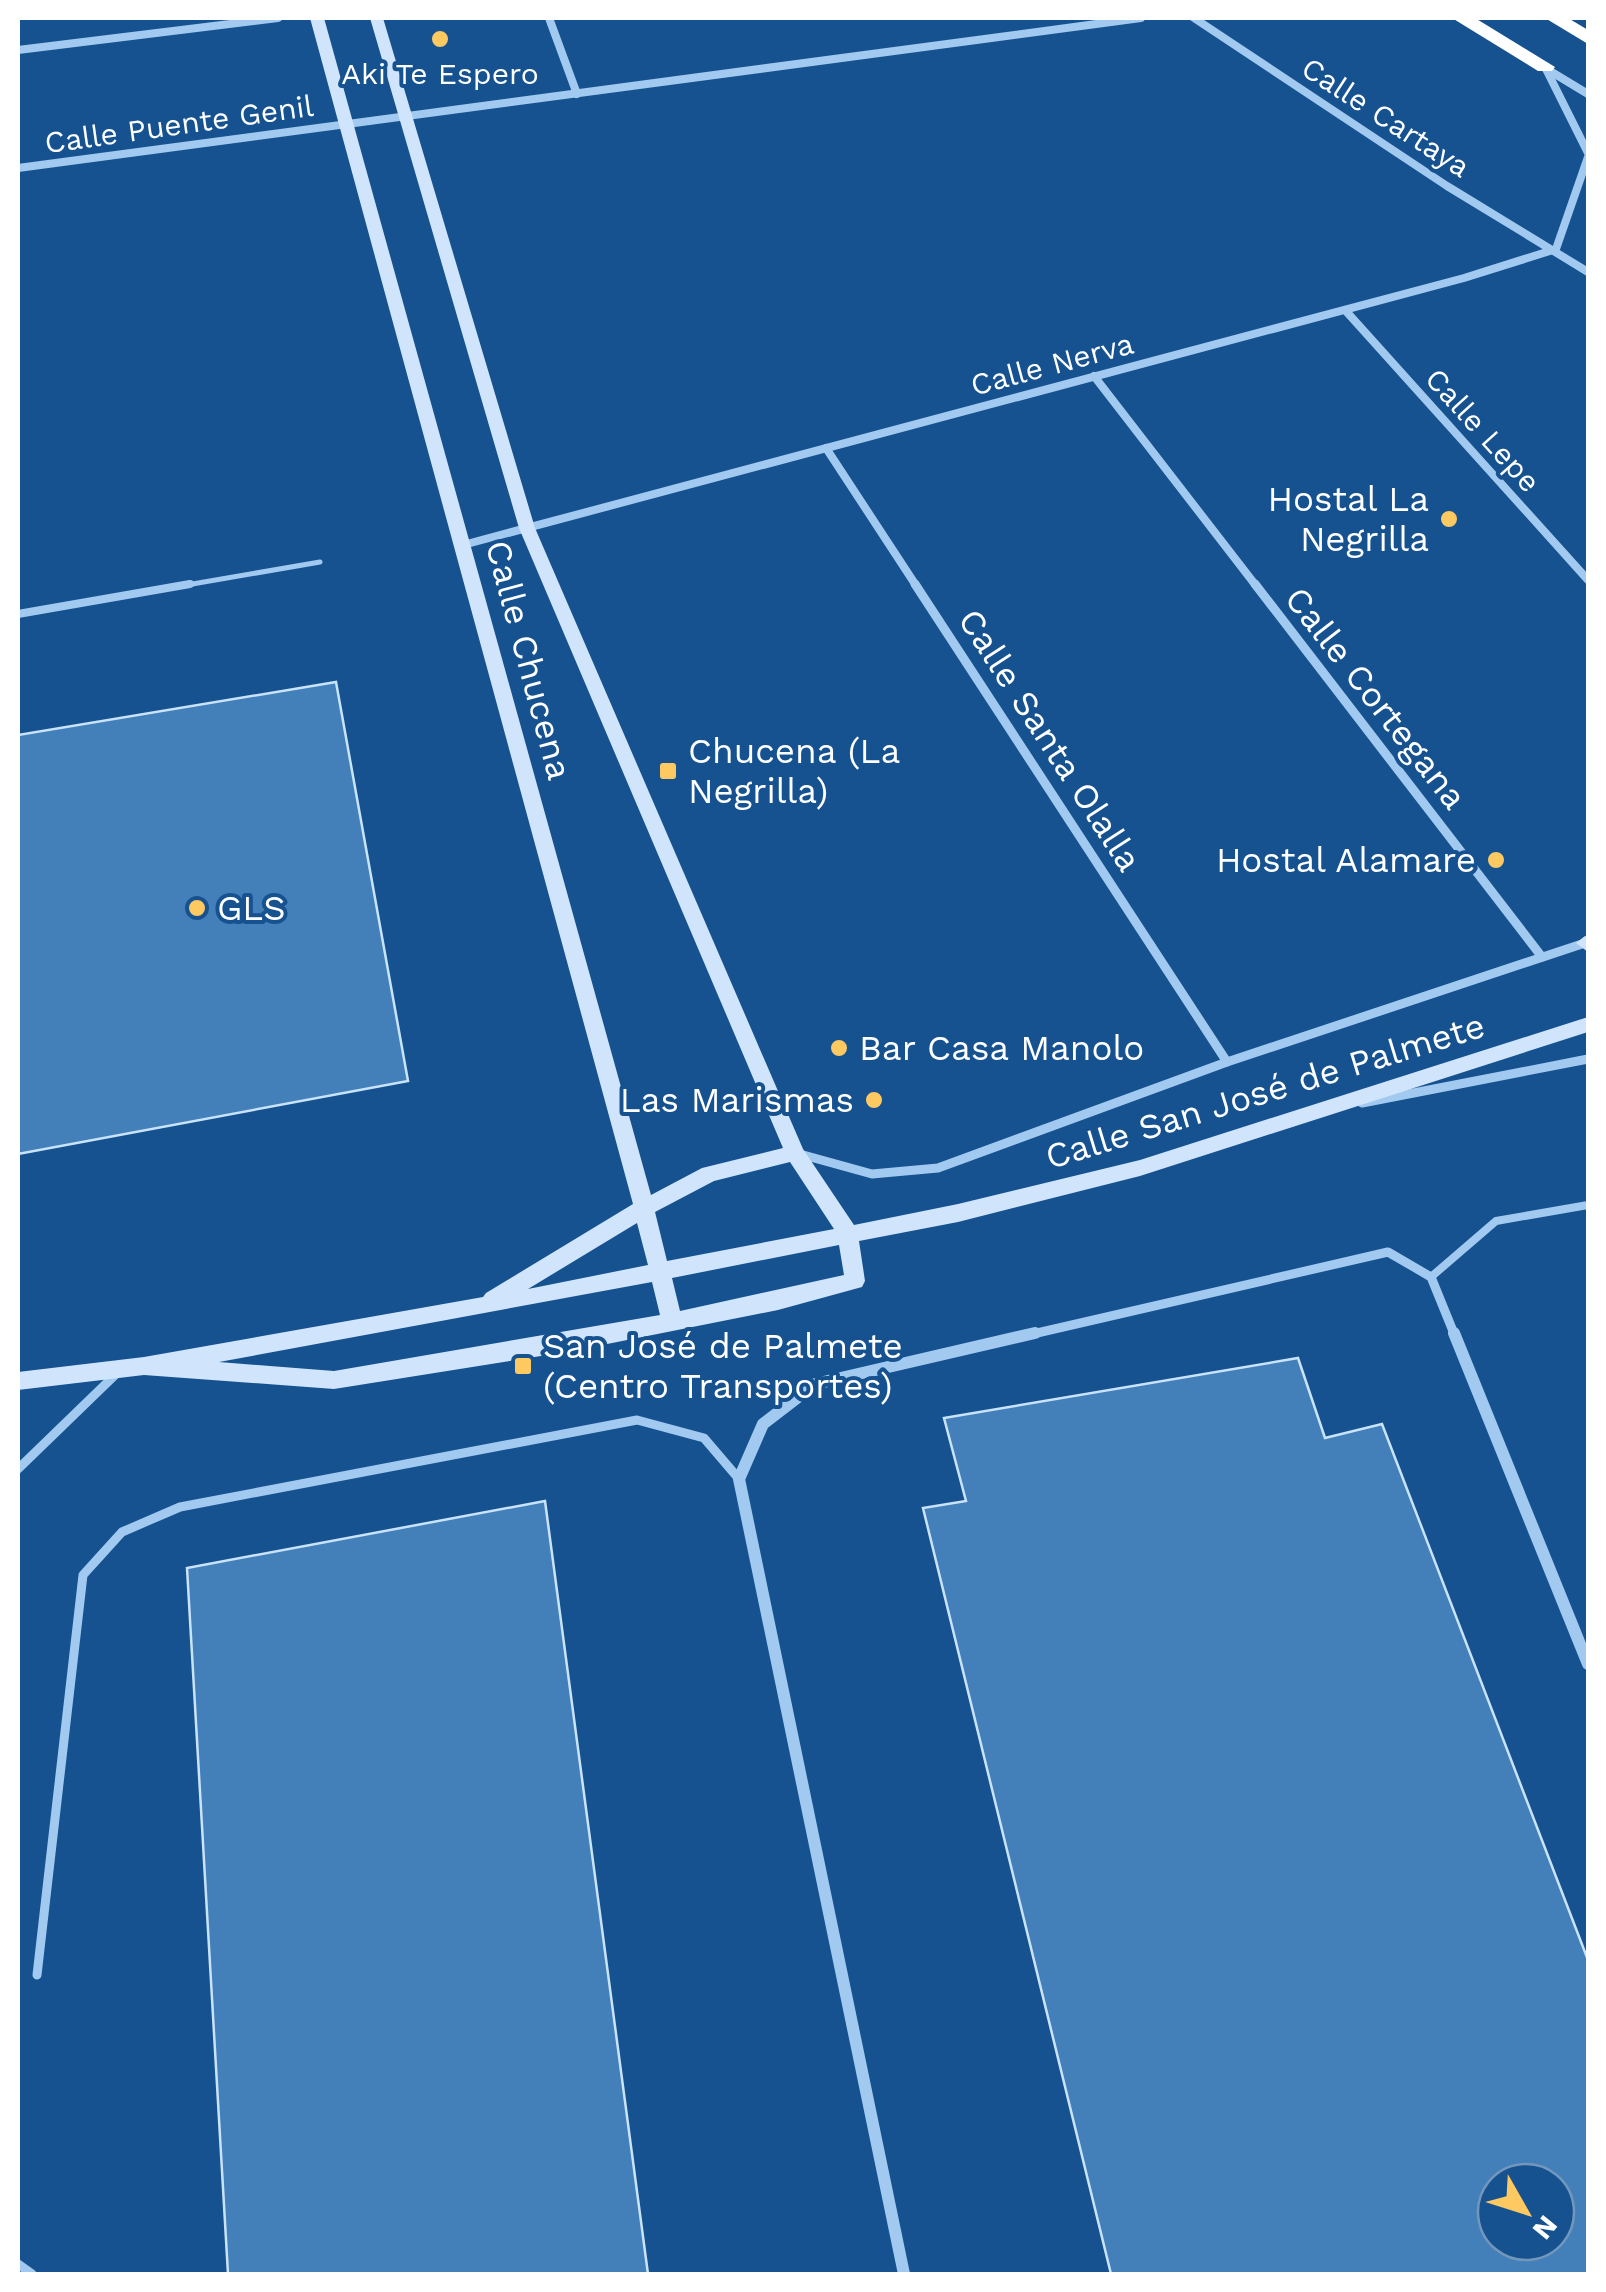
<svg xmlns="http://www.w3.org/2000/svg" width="1606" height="2292" viewBox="0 0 1606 2292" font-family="'Work Sans',sans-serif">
  <rect width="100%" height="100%" fill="#165290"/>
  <g fill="#437fb9" stroke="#c9e3fb" stroke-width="2.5" fill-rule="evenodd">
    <path d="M336,682L408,1081L18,1154V735Z"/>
    <path d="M1298,1358L1325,1438L1382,1424L1588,1960V2274H1111L923,1508L966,1501L944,1418ZM1496,2182H1556V2242H1496Z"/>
    <path d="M545,1501L648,2274H228L187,1568Z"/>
  </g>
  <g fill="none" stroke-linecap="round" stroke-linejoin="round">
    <path stroke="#a2caf0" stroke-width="5" d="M175,587L320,562"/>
    <g stroke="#a2caf0" stroke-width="8">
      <path d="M18,614L190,584"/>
      <path d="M1431,1277L1496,1221L1588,1205"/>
    </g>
    <g stroke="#a2caf0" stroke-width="9">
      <path d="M18,1469L115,1375"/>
      <path d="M37,1975L83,1575L122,1532L180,1507L637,1420L704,1438L739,1479"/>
      <path d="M18,2264L32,2274"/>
    </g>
    <g stroke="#a2caf0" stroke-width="8">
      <path d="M549,18L577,94"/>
      <path d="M1194,18L1447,186L1588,272"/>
      <path d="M18,50L278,18"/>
      <path d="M1545,67L1588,153"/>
      <path d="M1545,68L1588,94"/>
      <path d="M18,168L1141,18"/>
      <path d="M1345,310L1588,580"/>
      <path d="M1094,376L1257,587"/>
      <path d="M826,448L917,587"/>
      <path d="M463,545L1464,278L1556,249L1588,157"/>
    </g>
    <g stroke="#a2caf0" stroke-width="9">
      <path d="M915,584L1227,1062"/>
      <path d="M1255,584L1542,957"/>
      <path d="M1362,1103L1588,1059"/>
      <path d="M796,1153L872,1174L938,1168L1227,1062L1588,942"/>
      <path d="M1024,1336L1388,1252L1431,1277L1455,1336"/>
    </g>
    <g stroke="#a2caf0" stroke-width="12">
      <path d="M1454,1333L1588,1664"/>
      <path d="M904,2274L739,1479L763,1424L815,1384L1035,1333"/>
    </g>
    <g fill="#d0e5fb" fill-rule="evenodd">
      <path d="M310,18H324L651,1195L702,1168L783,1148L519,528L370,18H383L535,528L803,1149L854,1225L958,1204L1140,1160L1588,1017V1032L1140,1176L958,1222L859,1241L865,1281L862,1287L778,1310L572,1351L334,1389L144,1375L18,1390V1372L144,1357L483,1297L486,1293L633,1204ZM790,1162L834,1229L667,1261L655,1212L714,1181ZM637,1223L648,1265L528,1289ZM839,1245L844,1275L680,1311L672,1278ZM652,1282L660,1315L334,1371L219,1362Z"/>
      <path d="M1585,936L1588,937V952L1576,943Z"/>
    </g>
    <g fill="#fff" fill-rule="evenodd">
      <path d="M1452,18H1475L1555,67L1552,71H1538Z"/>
      <path d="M1545,18H1568L1588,30V44Z"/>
    </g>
  </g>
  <g fill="#ffc961" stroke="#165290" stroke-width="4">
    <circle cx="440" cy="39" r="10"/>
    <circle cx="1449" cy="519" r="10"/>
    <rect x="658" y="761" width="20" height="20" rx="5"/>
    <circle cx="1496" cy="860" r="10"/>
    <circle cx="197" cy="908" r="10"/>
    <circle cx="839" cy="1048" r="10"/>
    <circle cx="874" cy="1100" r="10"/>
    <rect x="513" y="1356" width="20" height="20" rx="5"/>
  </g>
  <g text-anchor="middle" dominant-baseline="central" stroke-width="8" stroke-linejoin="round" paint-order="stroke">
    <g font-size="30" fill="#fff" stroke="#165290">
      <text x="440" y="73">Aki Te Espero</text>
    </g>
    <g font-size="30" fill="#fff" stroke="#165290">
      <text transform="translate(1386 117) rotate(33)">Calle Cartaya</text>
      <text transform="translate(179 124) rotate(-8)">Calle Puente Genil</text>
      <text transform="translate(1052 364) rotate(-15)">Calle Nerva</text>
      <text transform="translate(1483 430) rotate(48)">Calle Lepe</text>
    </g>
    <g font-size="35" fill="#fff" stroke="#165290" text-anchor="start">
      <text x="1429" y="499" text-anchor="end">Hostal La<tspan x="1429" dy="40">Negrilla</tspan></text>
      <text x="688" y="751">Chucena (La<tspan x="688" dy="40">Negrilla)</tspan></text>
      <text x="1476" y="860" text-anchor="end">Hostal Alamare</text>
      <text x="217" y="908">GLS</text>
      <text x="859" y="1048">Bar Casa Manolo</text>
      <text x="854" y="1100" text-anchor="end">Las Marismas</text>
      <text x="543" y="1346">San José de Palmete<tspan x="543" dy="40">(Centro Transportes)</tspan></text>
    </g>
    <g font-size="35" fill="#fff" stroke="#165290">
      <text transform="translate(529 660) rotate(75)">Calle Chucena</text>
      <text transform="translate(1376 698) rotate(52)">Calle Cortegana</text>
      <text transform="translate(1050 740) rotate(57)">Calle Santa Olalla</text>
      <text transform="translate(1265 1091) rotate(-17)">Calle San José de Palmete</text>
    </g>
  </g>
  <rect width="1606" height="2292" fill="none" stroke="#ffffff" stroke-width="40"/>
  <g transform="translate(1526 2212) rotate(129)"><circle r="48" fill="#165290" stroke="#7397bc" stroke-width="2.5"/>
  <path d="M0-8L18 38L0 25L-18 38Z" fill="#ffc961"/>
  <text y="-15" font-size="28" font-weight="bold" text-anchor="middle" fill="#ffffff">N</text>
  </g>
</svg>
